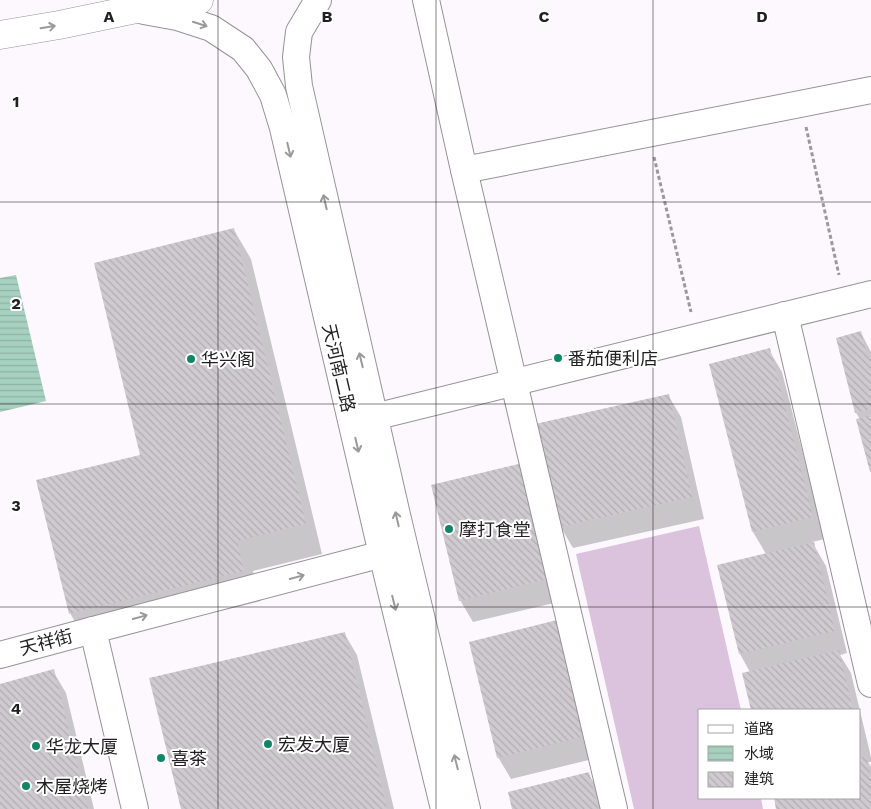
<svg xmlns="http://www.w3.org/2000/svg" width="871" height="809" viewBox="0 0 871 809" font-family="'Work Sans','Noto Sans SC',sans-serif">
  <defs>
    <pattern id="water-rules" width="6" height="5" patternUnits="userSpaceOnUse" patternTransform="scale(1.25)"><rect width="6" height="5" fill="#a6d0bf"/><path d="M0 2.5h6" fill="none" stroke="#8fb2a4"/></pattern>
    <pattern id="building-back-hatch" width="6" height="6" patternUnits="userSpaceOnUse" patternTransform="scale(1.25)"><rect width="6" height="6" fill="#cecacf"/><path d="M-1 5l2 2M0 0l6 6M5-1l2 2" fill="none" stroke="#b1adb1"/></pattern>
  </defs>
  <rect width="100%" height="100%" fill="#fcf8fd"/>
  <path fill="#dbc3dd" d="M699,526L741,710H700V798H761L763,809H634L576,554Z"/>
  <path fill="url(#water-rules)" d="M16,275L46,401L0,412V278Z"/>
  <g fill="#0003">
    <path d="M234,230L251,259L322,554L253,571L261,601L87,643L70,613L142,456Z"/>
    <path d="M861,333L871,352V469L860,419L856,413Z"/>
    <path d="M769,350L782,372L825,539L812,542L826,566L847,653L840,655L851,673L871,757V762H868L871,767V809H778L775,798H860V710H752L744,674L750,672L740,654L718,566L766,554L753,532L711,365Z"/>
    <path d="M668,395L681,417L704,519L573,548L560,526Z"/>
    <path d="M522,464L563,601L473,622L460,600Z"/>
    <path d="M560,621L601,757L511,779L498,757Z"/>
    <path d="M344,633L357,655L394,809H182Z"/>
    <path d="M53,671L66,693L94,809H0V685Z"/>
    <path d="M588,773L601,795L604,809H513Z"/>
  </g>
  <g fill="url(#building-back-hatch)">
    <path d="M234,228L306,524L237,541L244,571L69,614L36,480L140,455L94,263Z"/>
    <path d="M861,331L867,354L871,353V409L855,413L836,338Z"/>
    <path d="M770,348L813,517L752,532L709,364Z"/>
    <path d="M669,394L692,497L559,527L535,424Z"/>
    <path d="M871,415V472H870L856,419Z"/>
    <path d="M523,463L551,578L459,601L431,485Z"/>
    <path d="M814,542L835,631L739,654L717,565Z"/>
    <path d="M561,619L590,735L497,758L469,642Z"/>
    <path d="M345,632L387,809H181L149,678Z"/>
    <path d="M839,650L853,710H751L742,673Z"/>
    <path d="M54,669L88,809H0V684Z"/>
    <path d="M866,756L871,778V809H776L774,798H860V757Z"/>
    <path d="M589,772L598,809H512L508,792Z"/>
  </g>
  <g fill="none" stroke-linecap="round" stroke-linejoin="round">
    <defs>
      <g id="minor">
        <path d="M318,0L299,32L296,57L299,86L397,515L467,809"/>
        <path d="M426,0L464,170L614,809"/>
        <path d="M144,11L177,17L211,28L243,49L259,69L273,95L283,128L382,554L444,809"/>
        <path d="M464,170L871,90"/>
        <path d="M785,315L871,684"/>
        <path d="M374,417L871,294"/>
        <path d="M93,630L135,809"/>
        <path d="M0,655L93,630L398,550"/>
      </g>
      <path id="highway" d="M0,35L59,25L136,9L199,0"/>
    </defs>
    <use href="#minor" stroke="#979397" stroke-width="28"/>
    <use href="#highway" stroke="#979397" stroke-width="29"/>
    <g stroke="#9c999c" stroke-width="3" stroke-dasharray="4 2.5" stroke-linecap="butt">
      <path d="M806,127L839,275"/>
      <path d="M654,157L691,312"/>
    </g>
    <use href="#minor" stroke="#fff" stroke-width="26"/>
    <use href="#highway" stroke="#fff" stroke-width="28"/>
  </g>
  <defs><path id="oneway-shaft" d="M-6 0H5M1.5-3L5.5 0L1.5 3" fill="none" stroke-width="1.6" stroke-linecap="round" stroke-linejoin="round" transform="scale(1.25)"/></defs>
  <g stroke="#9b9a9b">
    <use href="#oneway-shaft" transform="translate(200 24) rotate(18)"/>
    <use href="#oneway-shaft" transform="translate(48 27) rotate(-9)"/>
    <use href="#oneway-shaft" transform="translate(289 150) rotate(77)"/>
    <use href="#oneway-shaft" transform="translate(325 202) rotate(-103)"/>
    <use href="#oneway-shaft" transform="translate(361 360) rotate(-103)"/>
    <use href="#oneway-shaft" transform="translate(357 445) rotate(77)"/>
    <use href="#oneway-shaft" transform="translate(397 519) rotate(-103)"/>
    <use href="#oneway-shaft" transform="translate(297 577) rotate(-15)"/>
    <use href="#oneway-shaft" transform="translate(394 603) rotate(76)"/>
    <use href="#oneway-shaft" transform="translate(140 617) rotate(-15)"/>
    <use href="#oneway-shaft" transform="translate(456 762) rotate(-104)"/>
  </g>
  <path fill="none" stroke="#211f21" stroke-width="1" stroke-opacity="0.55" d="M218,0V809M436,0V809M653,0V809M0,202H871M0,404H871M0,607H871"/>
  <g fill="#108667" stroke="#fff" stroke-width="2">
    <circle cx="558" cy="358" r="5"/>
    <circle cx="191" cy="359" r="5"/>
    <circle cx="449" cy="529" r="5"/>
    <circle cx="268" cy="744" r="5"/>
    <circle cx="36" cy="746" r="5"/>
    <circle cx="161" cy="758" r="5"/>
    <circle cx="26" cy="786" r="5"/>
  </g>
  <g text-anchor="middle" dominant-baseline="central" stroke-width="4" stroke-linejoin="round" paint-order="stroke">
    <g font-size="18" fill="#211f21" stroke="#fff" text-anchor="start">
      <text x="568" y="358">番茄便利店</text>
      <text x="201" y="359">华兴阁</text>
      <text x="459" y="529">摩打食堂</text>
      <text x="278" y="744">宏发大厦</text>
      <text x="46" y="746">华龙大厦</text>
      <text x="171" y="758">喜茶</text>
      <text x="36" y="786">木屋烧烤</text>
    </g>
    <g font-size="18" fill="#211f21" stroke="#fff">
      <text transform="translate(339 368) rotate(77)">天河南二路</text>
      <text transform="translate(46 642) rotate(-15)">天祥街</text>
    </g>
  </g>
  <g font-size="16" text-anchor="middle" font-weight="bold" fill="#211f21" stroke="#fff" stroke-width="4" stroke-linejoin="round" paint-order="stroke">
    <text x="109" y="22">A</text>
    <text x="327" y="22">B</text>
    <text x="544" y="22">C</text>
    <text x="762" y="22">D</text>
    <text x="16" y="107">1</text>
    <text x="16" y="309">2</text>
    <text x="16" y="511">3</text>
    <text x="16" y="714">4</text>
  </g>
  <rect x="698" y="709" width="162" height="90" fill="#ffffff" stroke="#a6a5a6"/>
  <rect x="708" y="725" width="25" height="8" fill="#ffffff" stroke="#a6a5a6"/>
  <text x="744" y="734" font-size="15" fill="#211f21">道路</text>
  <rect x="708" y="746" width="25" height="15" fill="url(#water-rules)" stroke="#a6a5a6"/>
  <text x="744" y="759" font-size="15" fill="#211f21">水域</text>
  <rect x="708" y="772" width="25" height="15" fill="url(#building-back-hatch)" stroke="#a6a5a6"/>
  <text x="744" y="784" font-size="15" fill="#211f21">建筑</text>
</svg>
